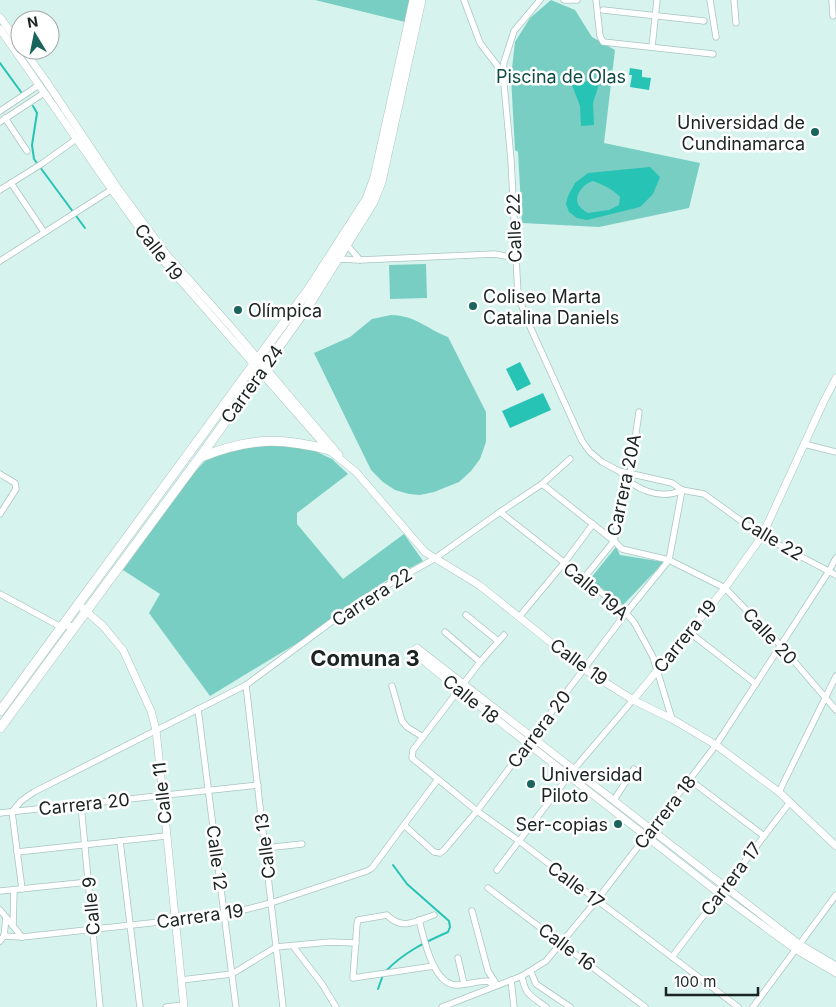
<svg xmlns="http://www.w3.org/2000/svg" width="836" height="1007" viewBox="0 0 836 1007" font-family="Inter,sans-serif">
  <rect width="100%" height="100%" fill="#d7f3ee"/>
  <g fill="#78cec2">
    <path d="M315,0H410L405,22Z"/>
    <path d="M551,0L575,10L592,37L615,50L604,143L700,163L689,208L599,227L522,223L518,152L515,150L511,77L515,42L530,18Z"/>
    <path d="M426,264L427,298L390,299L389,265Z"/>
    <path d="M391,315C417,316 425,328 448,337L486,412V442L480,459L471,471L459,482L434,492L420,495L409,494L395,490L383,482L371,470L314,353L350,337L372,319Z"/>
    <path d="M277,444L306,447L332,459L348,474L297,513V524L343,579L404,534L423,561L384,582L354,602L309,636L210,696L149,613L160,594L123,570L191,476L205,461L233,449Z"/>
    <path d="M616,547L620,555L664,562L623,605L590,579Z"/>
  </g>
  <g fill="#27c3b4" fill-rule="evenodd">
    <path d="M630,68L642,70V77L651,78L649,90L630,87L632,75H629Z"/>
    <path d="M588,81L599,84L593,103L594,125L581,126L580,106L572,85Z"/>
    <path d="M650,167L660,177L653,194L640,207L587,220L577,218L569,212L566,204L568,196L575,183L588,173ZM593,181C603,185 613,189 620,197L619,205L609,210L588,213C584,211 580,208 578,204C574,194 585,183 593,181Z"/>
    <path d="M520,362L531,384L517,391L506,369Z"/>
    <path d="M543,393L551,410L510,428L502,411Z"/>
  </g>
  <g fill="none" stroke-linecap="round" stroke-linejoin="round">
    <g stroke="#27c3b4" stroke-width="2">
      <path d="M0,63L21,92"/>
      <path d="M33,106L37,113L32,145L34,159L85,228"/>
      <path d="M386,971C403,953 425,942 448,932L450,927L449,921L407,884L393,865"/>
      <path d="M378,989L383,975"/>
    </g>
    <defs>
      <g id="minor">
        <path d="M464,0L480,43L503,73"/>
        <path d="M540,0L514,31L504,62L503,73L511,160L518,295L527,320L582,441L590,452L602,462L619,471L672,483L682,490L704,494L762,536L836,575"/>
        <path d="M564,0H577"/>
        <path d="M596,0L600,36L603,42L713,54"/>
        <path d="M710,0L716,37"/>
        <path d="M734,0L736,23"/>
        <path d="M832,0L833,16"/>
        <path d="M603,10L704,21"/>
        <path d="M652,47L657,0"/>
        <path d="M0,111L39,85"/>
        <path d="M5,118L27,151"/>
        <path d="M0,122L44,93"/>
        <path d="M11,183L44,232"/>
        <path d="M0,190L43,163L79,137"/>
        <path d="M347,245L360,260"/>
        <path d="M338,259L360,260L495,254L515,258"/>
        <path d="M0,261L114,188"/>
        <path d="M804,444L836,452"/>
        <path d="M620,472C634,489 660,501 682,490"/>
        <path d="M0,474L15,483L16,489L0,514"/>
        <path d="M542,484L614,541L622,549L669,560L725,588L781,646L836,710"/>
        <path d="M500,512L584,578L626,613L634,622L653,657L672,719"/>
        <path d="M584,578L614,541L630,474L639,412"/>
        <path d="M0,594L61,627L76,625"/>
        <path d="M466,615L498,641"/>
        <path d="M519,617L564,563L593,524"/>
        <path d="M445,632L480,662"/>
        <path d="M689,632L756,684"/>
        <path d="M504,635L480,662L413,750L412,758L477,811L519,841L738,1007"/>
        <path d="M246,685L283,1007"/>
        <path d="M392,686L402,721L407,727L423,737"/>
        <path d="M198,709L236,1007"/>
        <path d="M690,780L764,836"/>
        <path d="M779,792L836,676"/>
        <path d="M614,800L634,769"/>
        <path d="M81,805L100,1007"/>
        <path d="M0,813L258,785"/>
        <path d="M405,826L434,852L440,853L444,850L477,811L626,613L669,560L682,490"/>
        <path d="M120,841L140,1007"/>
        <path d="M265,848L302,844"/>
        <path d="M17,852L166,836"/>
        <path d="M497,870L574,769L633,700"/>
        <path d="M488,888L645,1007"/>
        <path d="M22,889L12,812L21,801L34,792L246,685L361,600L434,559L500,512L542,484L570,459"/>
        <path d="M0,891L89,882"/>
        <path d="M0,910L22,937"/>
        <path d="M472,911L488,971L497,985"/>
        <path d="M419,920C424,939 433,984 456,985C467,985 477,981 488,981L494,986"/>
        <path d="M13,926L14,890"/>
        <path d="M4,936L22,937L224,915L271,903L367,871L372,868L438,779"/>
        <path d="M0,941L4,936L6,917"/>
        <path d="M293,946L322,984L336,1007"/>
        <path d="M672,957L790,802"/>
        <path d="M458,958L464,984"/>
        <path d="M434,966L353,978L357,924L358,920L387,915C402,931 416,921 434,915"/>
        <path d="M531,972L536,984L570,1007"/>
        <path d="M522,976C525,995 531,996 546,1007"/>
        <path d="M181,980L232,974L276,947L330,942L356,943"/>
        <path d="M511,980L514,1007"/>
        <path d="M166,1007L184,1005"/>
        <path d="M442,1007L522,976L546,961L597,900L716,745L829,571L836,558"/>
        <path d="M753,1007L836,895"/>
      </g>
      <g id="tertiary">
        <path d="M0,17L20,45"/>
        <path d="M0,29L112,190L160,257L329,450L356,472L425,552L479,585L584,669L633,700L672,719L716,745L779,792L836,846"/>
        <path d="M24,50L46,81L117,187L167,255L232,328L339,455"/>
        <path d="M78,604L103,626L123,650L151,711L156,730L163,796L184,1007"/>
        <path d="M633,700L725,588L762,536L824,401L836,378"/>
        <path d="M836,966L799,944L417,648L413,652L458,689L720,894L795,949L836,973"/>
      </g>
      <g id="primary">
        <path d="M201,457C249,438 280,437 329,450"/>
        <path d="M0,711L309,289L367,199L375,177L414,0"/>
        <path d="M0,728L200,457L308,306L373,202L381,182L421,0"/>
      </g>
    </defs>
    <use href="#minor" stroke="#aac5c1" stroke-width="7"/>
    <use href="#tertiary" stroke="#aac5c1" stroke-width="8"/>
    <use href="#primary" stroke="#aac5c1" stroke-width="10"/>
    <use href="#minor" stroke="#fff" stroke-width="5.5"/>
    <use href="#tertiary" stroke="#fff" stroke-width="7"/>
    <use href="#primary" stroke="#fff" stroke-width="9"/>
  </g>
  <g fill="#19645c" stroke="#fff" stroke-width="2">
    <circle cx="815" cy="132" r="5"/>
    <circle cx="473" cy="306" r="5"/>
    <circle cx="238" cy="310" r="5"/>
    <circle cx="531" cy="784" r="5"/>
    <circle cx="618" cy="824" r="5"/>
  </g>
  <g text-anchor="middle" dominant-baseline="central" stroke-width="5" stroke-linejoin="round" paint-order="stroke">
    <g font-size="18" fill="#0c4c45" stroke="#fff">
      <text x="561" y="76">Piscina de Olas</text>
    </g>
    <g font-size="18" fill="#1a2422" stroke="#fff" text-anchor="start">
      <text x="805" y="122" text-anchor="end">Universidad de<tspan x="805" dy="21">Cundinamarca</tspan></text>
      <text x="483" y="296">Coliseo Marta<tspan x="483" dy="21">Catalina Daniels</tspan></text>
      <text x="248" y="310">Olímpica</text>
      <text x="541" y="774">Universidad<tspan x="541" dy="21">Piloto</tspan></text>
      <text x="608" y="824" text-anchor="end">Ser-copias</text>
    </g>
    <g font-size="18" fill="#1a2422" stroke="#fff">
      <text transform="translate(514 228) rotate(-92)">Calle 22</text>
      <text transform="translate(159 252) rotate(52)">Calle 19</text>
      <text transform="translate(252 384) rotate(-54)">Carrera 24</text>
      <text transform="translate(624 485) rotate(-78)">Carrera 20A</text>
      <text transform="translate(772 538) rotate(31)">Calle 22</text>
      <text transform="translate(596 591) rotate(40)">Calle 19A</text>
      <text transform="translate(372 597) rotate(-33)">Carrera 22</text>
      <text transform="translate(685 636) rotate(-51)">Carrera 19</text>
      <text transform="translate(770 636) rotate(47)">Calle 20</text>
      <text transform="translate(579 662) rotate(36)">Calle 19</text>
      <text transform="translate(471 699) rotate(39)">Calle 18</text>
      <text transform="translate(539 729) rotate(-53)">Carrera 20</text>
      <text transform="translate(162 793) rotate(-96)">Calle 11</text>
      <text transform="translate(84 804) rotate(-6)">Carrera 20</text>
      <text transform="translate(665 812) rotate(-52)">Carrera 18</text>
      <text transform="translate(265 846) rotate(-97)">Calle 13</text>
      <text transform="translate(217 858) rotate(83)">Calle 12</text>
      <text transform="translate(731 879) rotate(-53)">Carrera 17</text>
      <text transform="translate(576 885) rotate(37)">Calle 17</text>
      <text transform="translate(91 906) rotate(-95)">Calle 9</text>
      <text transform="translate(200 916) rotate(-8)">Carrera 19</text>
      <text transform="translate(567 947) rotate(37)">Calle 16</text>
    </g>
    <g font-size="22" font-weight="bold" fill="#1a2422" stroke="#fff">
      <text x="365" y="658">Comuna 3</text>
    </g>
  </g>
  <g transform="translate(35 35) rotate(350)"><circle r="24" fill="#ffffff" stroke="#a3a7a7"/>
  <path d="M0-4L9 19L0 12L-9 19Z" fill="#19645c"/>
  <text y="-8" font-size="14" font-weight="bold" text-anchor="middle" fill="#1a2422">N</text>
  </g>
  <path d="M666 987v8h92v-8" fill="none" stroke="#1a2422" stroke-width="2.5"/>
  <text x="674" y="987" font-size="15" fill="#1a2422" stroke="#ffffff" stroke-width="4" paint-order="stroke">100 m</text>
</svg>
